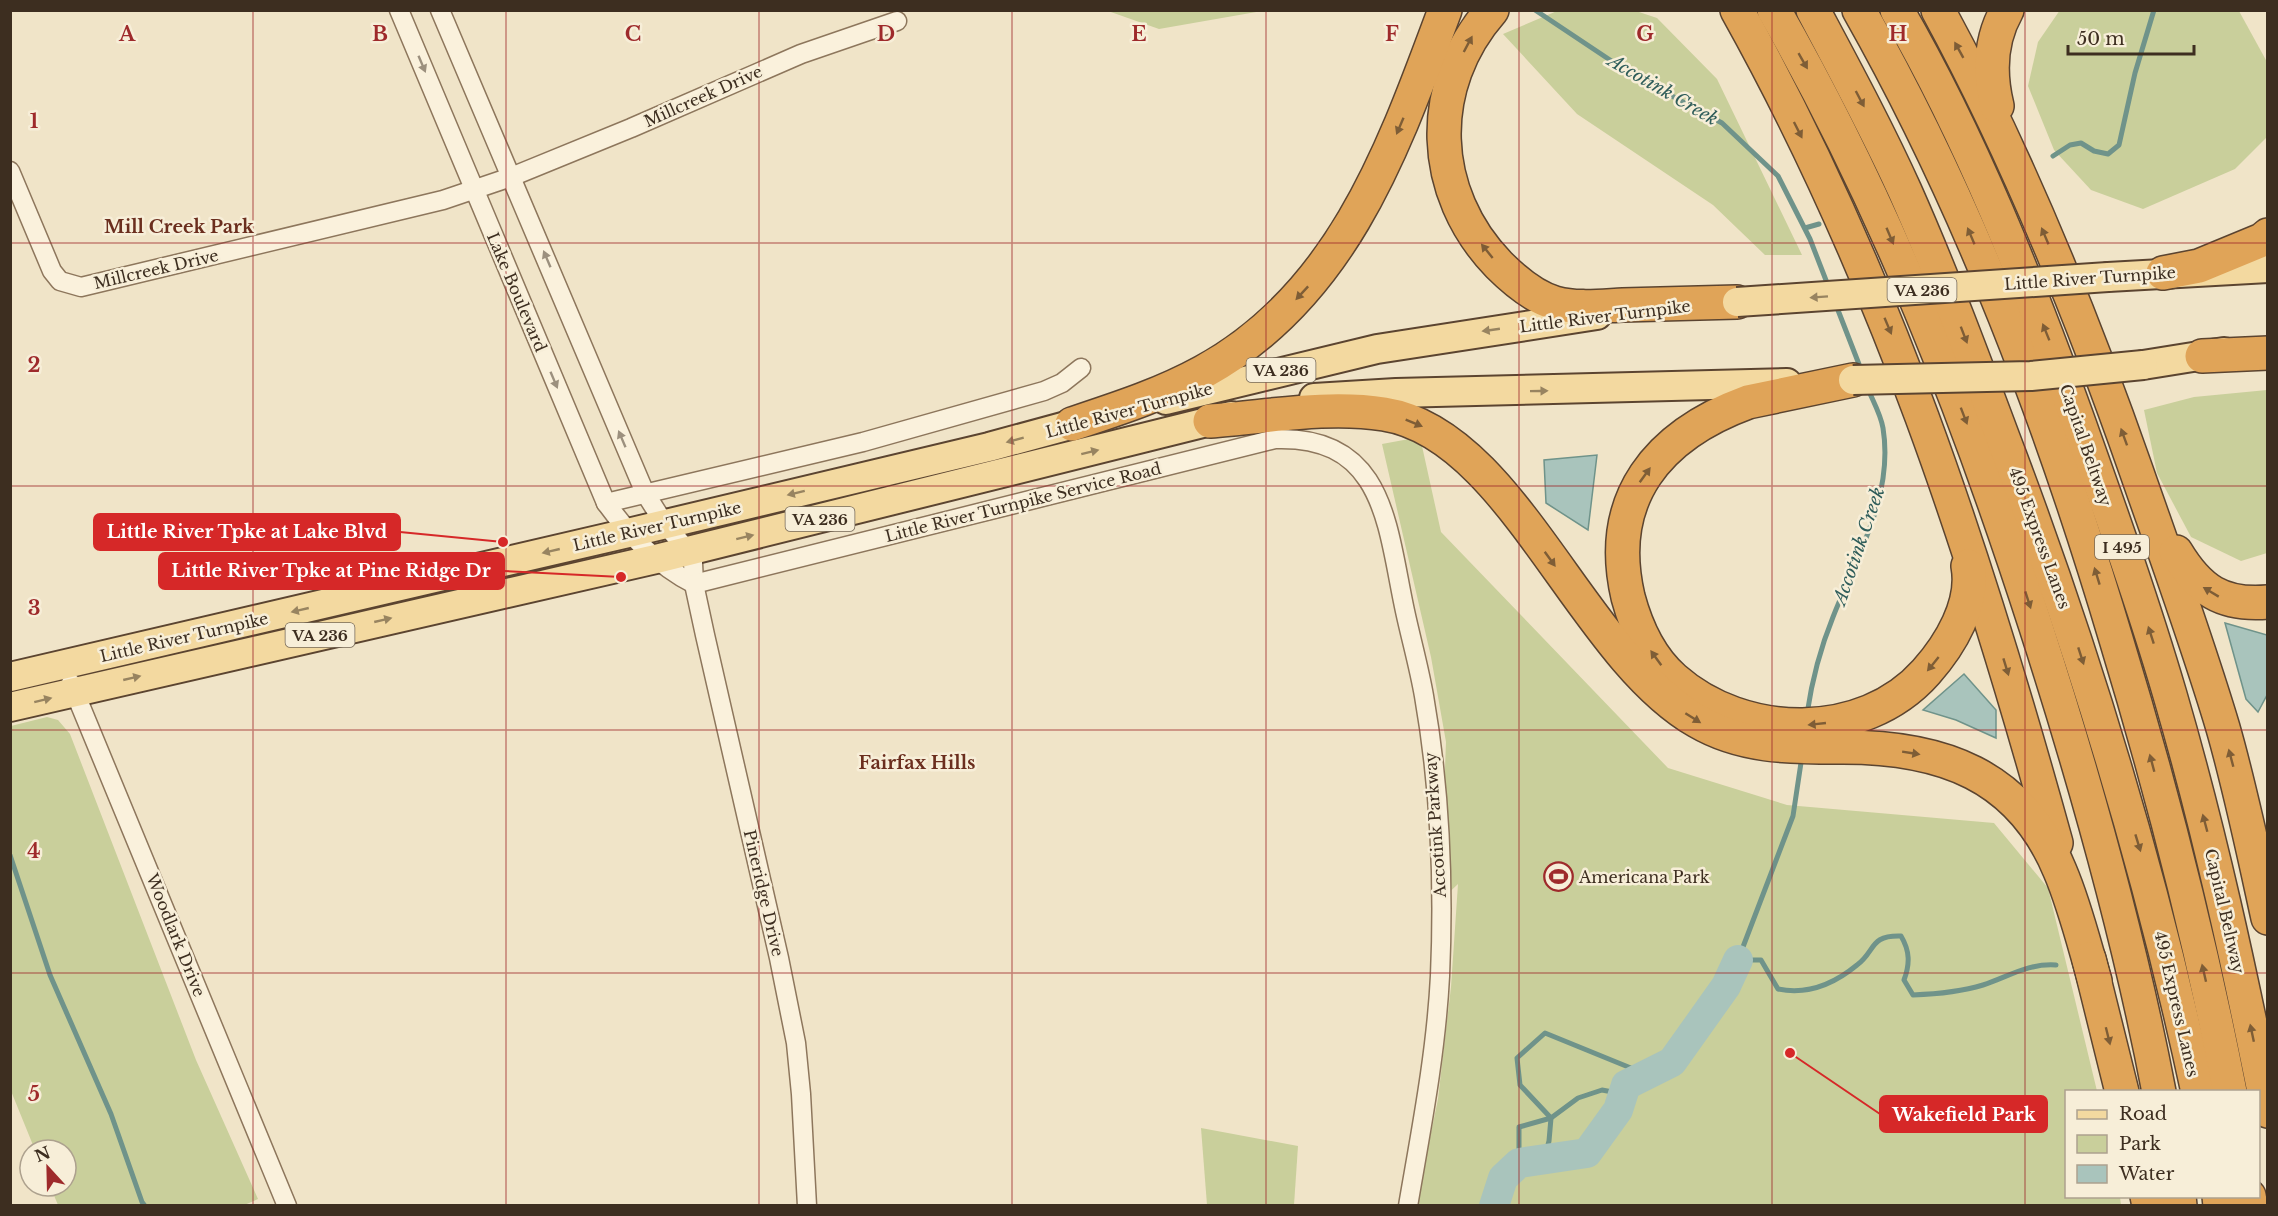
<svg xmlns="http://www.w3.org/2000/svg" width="2278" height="1216" viewBox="0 0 2278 1216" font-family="'Libre Baskerville',serif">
  <rect width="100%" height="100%" fill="#f0e4c8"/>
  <g fill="#c9cf9b">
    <path d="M2060,10L2239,11L2267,62V137L2235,169L2143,209L2091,190L2054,150L2028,86L2038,42Z"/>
    <path d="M1108,11H1262L1159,29Z"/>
    <path d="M1557,11H1636L1657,18L1717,79L1802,255H1765L1713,205L1577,114L1503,34Z"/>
    <path d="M2267,390V553L2241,561L2191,537L2157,473L2144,410L2194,397Z"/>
    <path d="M1420,437L1441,532L1668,768L1787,805L1994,823L2048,888L2097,1091L2066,1092V1196L2120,1197L2121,1205H1416L1438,1099L1451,987L1458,884L1440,901L1446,742L1431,657L1382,444Z"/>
    <path d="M47,717L58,720L70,734L196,1060L258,1199L242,1206L58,1205L50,1186H66V1150H35L11,1091V726Z"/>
    <path d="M1201,1128L1298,1146L1294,1205H1207Z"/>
  </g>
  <g fill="#a9c4bc" stroke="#6f938a" stroke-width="1.5">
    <path d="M1597,455L1588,530L1546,503L1544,460Z"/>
    <path d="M2225,623L2267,635V695L2258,712L2246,699Z"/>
    <path d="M1964,674L1996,710V738L1956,720L1923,710Z"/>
  </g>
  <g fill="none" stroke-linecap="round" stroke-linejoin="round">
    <g stroke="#6f938a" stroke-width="5">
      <path d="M1535,10L1631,74L1722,123L1778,176L1810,239L1829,288"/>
      <path d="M2053,156L2070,145L2081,143L2094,151L2108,154L2119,145L2135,73L2154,10"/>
      <path d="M1805,228L1819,224"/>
      <path d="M1836,305L1862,372"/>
      <path d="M1807,714C1812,680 1820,649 1833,617C1857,556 1894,495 1883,428C1881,415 1873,401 1868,389"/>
      <path d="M1802,756L1793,816L1738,960H1761L1778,989C1807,995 1834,984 1857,965C1876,951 1869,935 1901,936C1910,951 1910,964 1904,980L1913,995C1938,994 1960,992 1983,985C2008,977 2028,963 2056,965"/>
      <path d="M10,855L50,975L111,1114L142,1202L145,1206"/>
      <path d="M1544,1160L1549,1141L1551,1118L1520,1085L1517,1058L1545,1033L1648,1075"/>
      <path d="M1519,1163V1127L1551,1118L1578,1098L1602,1090L1623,1094"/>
    </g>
    <path stroke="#a9c4bc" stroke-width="30" d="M1494,1206L1503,1178L1519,1163L1587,1153L1618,1110L1626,1085L1672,1062L1726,986L1738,960"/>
    <defs>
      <g id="street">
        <path d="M399,10L606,503C631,537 657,565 694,584"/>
        <path d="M440,10L645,493L664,523L688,551L693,563L694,584L705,635L779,958L796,1043L801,1094L807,1206"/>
        <path d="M10,171L52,271L60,281L81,287L443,200L511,177L631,128L801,54L897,21"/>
        <path d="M606,503L863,442L1044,391L1062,383L1081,368"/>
        <path d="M694,584L1275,439C1386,435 1387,528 1405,611C1411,639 1419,667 1424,696C1440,787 1444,884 1440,976C1436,1054 1421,1130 1408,1206"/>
        <path d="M71,683L287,1206"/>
      </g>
      <g id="primary">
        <path d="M2108,277L2268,268"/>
        <path d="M2143,365L2224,352"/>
        <path d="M1314,398L1396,393L1787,383"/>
        <path d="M1166,400L1377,349L1597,315"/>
        <path d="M10,677L628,533L989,447L1092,419"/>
        <path d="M10,707L656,559L1231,416"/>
      </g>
      <g id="highway">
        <path d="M1492,10C1425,86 1429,193 1499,265C1514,280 1534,297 1555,303C1577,309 1601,306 1623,305C1661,304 1699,303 1737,302"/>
        <path d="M1737,10C1885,275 1976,553 2056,843"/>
        <path d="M1774,10C1886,205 1967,413 2036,627C2085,779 2129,935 2159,1092"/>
        <path d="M1813,10C1845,70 1877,129 1905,191C1941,272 1972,355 2003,438C2084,651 2150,869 2198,1092"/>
        <path d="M1859,10C1971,208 2051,421 2116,639C2161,787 2200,939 2230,1092"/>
        <path d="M1897,10C1972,140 2028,282 2079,423C2111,513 2143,603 2170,695C2210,832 2240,971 2268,1111"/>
        <path d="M1938,10C2018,157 2081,313 2136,470C2166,556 2197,641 2223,728C2241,791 2254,854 2268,918"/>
        <path d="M1997,106C1989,73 1990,40 2007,10"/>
        <path d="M2163,273L2199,266L2262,240L2268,235"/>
        <path d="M2202,356L2268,353"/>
        <path d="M1853,380L1748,402C1658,435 1605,498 1628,597C1636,627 1650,658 1674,679C1743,740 1863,743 1926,672C1950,645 1975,604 1968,566"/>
        <path d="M1210,421C1267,417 1327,405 1384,414C1512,434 1581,654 1697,721C1743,748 1792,747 1843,747C1941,747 2020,774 2060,871C2075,906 2084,944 2095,981"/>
        <path d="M1072,424C1117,409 1161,395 1203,372C1342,296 1393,150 1445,10"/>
        <path d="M2176,552C2199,590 2222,606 2268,602"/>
        <path d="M2089,959L2122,1092"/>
        <path d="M2147,1196L2149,1206"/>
        <path d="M2179,1196L2180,1206"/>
        <path d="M2219,1196L2220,1206"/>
        <path d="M2249,1196L2251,1206"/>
      </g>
    </defs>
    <use href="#street" stroke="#8d765c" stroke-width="21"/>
    <use href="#primary" stroke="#5b4430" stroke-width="32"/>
    <use href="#highway" stroke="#5b4430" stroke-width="36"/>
    <use href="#street" stroke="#faf1dc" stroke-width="18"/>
    <use href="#primary" stroke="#f3d9a0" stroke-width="28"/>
    <use href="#highway" stroke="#e0a458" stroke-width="33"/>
    <defs>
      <g id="primary-bridge">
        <path d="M1737,302L2108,277"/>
        <path d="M1853,380L2031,376L2143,365"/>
      </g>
    </defs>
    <use href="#primary-bridge" stroke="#5b4430" stroke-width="32" stroke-linecap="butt"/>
    <use href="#primary-bridge" stroke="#f3d9a0" stroke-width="28"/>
  </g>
  <defs><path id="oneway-solid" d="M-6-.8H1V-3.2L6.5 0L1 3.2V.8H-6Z" transform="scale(1.5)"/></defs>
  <g fill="#7e5d36">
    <use href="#oneway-solid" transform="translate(1468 44) rotate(-62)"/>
    <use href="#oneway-solid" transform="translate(1959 50) rotate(-119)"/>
    <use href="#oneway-solid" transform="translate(1803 61) rotate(60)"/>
    <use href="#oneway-solid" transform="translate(1860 99) rotate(62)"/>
    <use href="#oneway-solid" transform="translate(1400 126) rotate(113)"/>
    <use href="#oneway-solid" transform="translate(1798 130) rotate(63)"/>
    <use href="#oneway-solid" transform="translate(1890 236) rotate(67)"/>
    <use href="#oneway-solid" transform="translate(1971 236) rotate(-113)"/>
    <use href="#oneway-solid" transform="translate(2045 236) rotate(-113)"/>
    <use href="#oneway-solid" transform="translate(1487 251) rotate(-129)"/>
    <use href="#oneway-solid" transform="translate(1302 293) rotate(133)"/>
    <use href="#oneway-solid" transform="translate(1888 326) rotate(67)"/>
    <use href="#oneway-solid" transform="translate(2046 332) rotate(-112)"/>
    <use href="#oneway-solid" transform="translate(1964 335) rotate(69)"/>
    <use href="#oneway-solid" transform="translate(1964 416) rotate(69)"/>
    <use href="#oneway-solid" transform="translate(1414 423) rotate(22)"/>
    <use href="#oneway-solid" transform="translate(2124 437) rotate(-110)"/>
    <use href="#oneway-solid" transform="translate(1645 475) rotate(-54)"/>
    <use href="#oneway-solid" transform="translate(1550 559) rotate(54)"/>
    <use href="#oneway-solid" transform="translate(2097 576) rotate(-107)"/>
    <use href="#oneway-solid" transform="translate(2211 592) rotate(-149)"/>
    <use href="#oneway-solid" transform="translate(2028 600) rotate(72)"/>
    <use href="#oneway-solid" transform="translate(2151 635) rotate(-108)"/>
    <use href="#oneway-solid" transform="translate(2081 656) rotate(72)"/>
    <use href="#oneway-solid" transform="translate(1656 658) rotate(-126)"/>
    <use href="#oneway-solid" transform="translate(1933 664) rotate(129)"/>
    <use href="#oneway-solid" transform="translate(2006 667) rotate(73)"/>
    <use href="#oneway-solid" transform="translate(1693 718) rotate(32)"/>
    <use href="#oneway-solid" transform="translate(1817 724) rotate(174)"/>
    <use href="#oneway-solid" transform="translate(1911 753) rotate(9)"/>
    <use href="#oneway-solid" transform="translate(2231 758) rotate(-105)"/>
    <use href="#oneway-solid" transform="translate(2152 763) rotate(-105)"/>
    <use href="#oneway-solid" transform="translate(2205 823) rotate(-105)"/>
    <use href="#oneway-solid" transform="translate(2138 843) rotate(73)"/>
    <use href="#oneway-solid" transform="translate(2204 973) rotate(-103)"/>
    <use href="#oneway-solid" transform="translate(2252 1033) rotate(-102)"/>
    <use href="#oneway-solid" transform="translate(2108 1036) rotate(76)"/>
  </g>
  <g fill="#9c907e">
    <use href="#oneway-solid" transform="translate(422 64) rotate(67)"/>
    <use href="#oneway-solid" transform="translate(547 259) rotate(-113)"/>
    <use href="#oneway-solid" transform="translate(554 380) rotate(67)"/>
    <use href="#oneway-solid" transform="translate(622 439) rotate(-113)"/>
  </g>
  <g fill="#988460">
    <use href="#oneway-solid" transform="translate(1819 297) rotate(176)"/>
    <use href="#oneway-solid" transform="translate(1491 330) rotate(172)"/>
    <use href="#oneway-solid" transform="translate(1539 391) rotate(-1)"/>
    <use href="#oneway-solid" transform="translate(1015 440) rotate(165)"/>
    <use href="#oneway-solid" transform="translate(1090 452) rotate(-14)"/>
    <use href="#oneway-solid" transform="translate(796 493) rotate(166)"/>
    <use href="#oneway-solid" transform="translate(745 537) rotate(-14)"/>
    <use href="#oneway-solid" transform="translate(551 551) rotate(167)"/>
    <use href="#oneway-solid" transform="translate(300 610) rotate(167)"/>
    <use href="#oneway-solid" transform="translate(383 620) rotate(-13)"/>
    <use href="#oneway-solid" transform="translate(132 678) rotate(-13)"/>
    <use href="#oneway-solid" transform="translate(43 700) rotate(-14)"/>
  </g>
  <path fill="none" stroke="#9e2a2b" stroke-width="1.5" stroke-opacity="0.55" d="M253,10V1206M506,10V1206M759,10V1206M1012,10V1206M1266,10V1206M1519,10V1206M1772,10V1206M2025,10V1206M10,243H2268M10,486H2268M10,730H2268M10,973H2268"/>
  <defs>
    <symbol id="stadium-ring" viewBox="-11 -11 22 22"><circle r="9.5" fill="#f7eed8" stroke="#9e2a2b" stroke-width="1.5"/><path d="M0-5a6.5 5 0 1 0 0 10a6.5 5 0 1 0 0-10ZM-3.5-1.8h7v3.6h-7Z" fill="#9e2a2b"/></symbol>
  </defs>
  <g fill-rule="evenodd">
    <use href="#stadium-ring" x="1542" y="860" width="33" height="33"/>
  </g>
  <g text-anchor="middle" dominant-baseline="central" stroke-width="5" stroke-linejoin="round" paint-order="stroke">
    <g fill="#f7eed8" stroke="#756857" stroke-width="1.5">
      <rect x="1887.5" y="278" width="69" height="24" rx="4.5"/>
      <rect x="1246.5" y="358" width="69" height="24" rx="4.5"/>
      <rect x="785.5" y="507" width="69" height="24" rx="4.5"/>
      <rect x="2095" y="535" width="54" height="24" rx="4.5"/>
      <rect x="285.5" y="623" width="69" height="24" rx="4.5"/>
    </g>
    <g font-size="15" font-weight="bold" fill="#3d2e20">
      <text x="1922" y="290">VA 236</text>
      <text x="1281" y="370">VA 236</text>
      <text x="820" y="519">VA 236</text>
      <text x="2122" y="547">I 495</text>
      <text x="320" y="635">VA 236</text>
    </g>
    <g font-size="16" fill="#3d2e20" stroke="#f7eed8">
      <text transform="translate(703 96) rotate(-24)">Millcreek Drive</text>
      <text transform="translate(156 269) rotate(-13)">Millcreek Drive</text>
      <text transform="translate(2090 278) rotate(-4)">Little River Turnpike</text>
      <text transform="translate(517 292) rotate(67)">Lake Boulevard</text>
      <text transform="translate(1605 316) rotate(-7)">Little River Turnpike</text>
      <text transform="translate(1129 410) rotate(-15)">Little River Turnpike</text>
      <text transform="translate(2086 445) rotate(71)">Capital Beltway</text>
      <text transform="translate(1023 502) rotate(-14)">Little River Turnpike Service Road</text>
      <text transform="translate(657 526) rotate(-13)">Little River Turnpike</text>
      <text transform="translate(2040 538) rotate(70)">495 Express Lanes</text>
      <text transform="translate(184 637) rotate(-13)">Little River Turnpike</text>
      <text transform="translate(1435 825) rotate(-94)">Accotink Parkway</text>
      <text transform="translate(764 893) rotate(77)">Pineridge Drive</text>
      <text transform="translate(2225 911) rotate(77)">Capital Beltway</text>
      <text transform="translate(176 935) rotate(68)">Woodlark Drive</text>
      <text transform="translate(2177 1004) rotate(77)">495 Express Lanes</text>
    </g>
    <g font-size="16" fill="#3d2e20" stroke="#f7eed8" text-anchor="start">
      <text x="1579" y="877">Americana Park</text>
    </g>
    <g font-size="18" font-style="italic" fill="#2f5d5a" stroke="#f7eed8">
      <text transform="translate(1663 90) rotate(30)">Accotink Creek</text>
      <text transform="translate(1859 546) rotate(-71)">Accotink Creek</text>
    </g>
    <g font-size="18" font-weight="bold" fill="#6b2e1e" stroke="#f7eed8">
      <text x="179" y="227">Mill Creek Park</text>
      <text x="917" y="763">Fairfax Hills</text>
    </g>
  </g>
  <g font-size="20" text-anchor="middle" font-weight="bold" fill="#9e2a2b" stroke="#f7eed8" stroke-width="5" stroke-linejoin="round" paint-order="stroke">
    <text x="127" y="41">A</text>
    <text x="380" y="41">B</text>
    <text x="633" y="41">C</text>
    <text x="886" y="41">D</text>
    <text x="1139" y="41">E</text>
    <text x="1392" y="41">F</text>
    <text x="1645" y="41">G</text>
    <text x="1898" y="41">H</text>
    <text x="34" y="128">1</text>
    <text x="34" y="372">2</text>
    <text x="34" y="615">3</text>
    <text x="34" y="858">4</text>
    <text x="34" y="1101">5</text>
  </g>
  <path fill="none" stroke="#d62828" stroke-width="2" d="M503 542L400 532M621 577L504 571M1790 1053L1880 1114"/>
  <g fill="#d62828" stroke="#f7eed8" stroke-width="2">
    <circle cx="503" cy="542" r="6"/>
    <circle cx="621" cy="577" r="6"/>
    <circle cx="1790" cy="1053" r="6"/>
  </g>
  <g fill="#d62828" stroke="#d62828" stroke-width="2">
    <rect x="94" y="514" width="306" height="36" rx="6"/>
    <rect x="159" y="553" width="345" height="36" rx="6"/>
    <rect x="1880" y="1096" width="167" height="36" rx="6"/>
  </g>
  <g font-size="18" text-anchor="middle" font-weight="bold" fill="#fff">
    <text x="247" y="538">Little River Tpke at Lake Blvd</text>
    <text x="331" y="577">Little River Tpke at Pine Ridge Dr</text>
    <text x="1964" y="1121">Wakefield Park</text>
  </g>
  <rect width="2278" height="1216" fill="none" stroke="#3d2e20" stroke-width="24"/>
  <rect x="2065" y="1090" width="195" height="108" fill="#f7eed8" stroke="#ada18e" stroke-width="1.5"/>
  <rect x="2077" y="1110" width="30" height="9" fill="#f3d9a0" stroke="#ada18e" stroke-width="1.5"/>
  <text x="2119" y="1120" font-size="18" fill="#3d2e20">Road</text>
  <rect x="2077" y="1135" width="30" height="18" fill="#c9cf9b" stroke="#ada18e" stroke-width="1.5"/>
  <text x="2119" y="1150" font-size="18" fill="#3d2e20">Park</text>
  <rect x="2077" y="1165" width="30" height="18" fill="#a9c4bc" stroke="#ada18e" stroke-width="1.5"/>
  <text x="2119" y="1180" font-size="18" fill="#3d2e20">Water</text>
  <g transform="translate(48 1168) rotate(338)"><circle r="28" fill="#f7eed8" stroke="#ada18e" stroke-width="1.5"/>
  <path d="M0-4.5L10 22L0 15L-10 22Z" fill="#9e2a2b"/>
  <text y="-9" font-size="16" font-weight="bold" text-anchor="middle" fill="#3d2e20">N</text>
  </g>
  <path d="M2068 45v9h126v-9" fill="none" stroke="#3d2e20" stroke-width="3"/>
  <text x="2077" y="45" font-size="18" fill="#3d2e20" stroke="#f7eed8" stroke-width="4.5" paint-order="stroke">50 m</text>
</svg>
